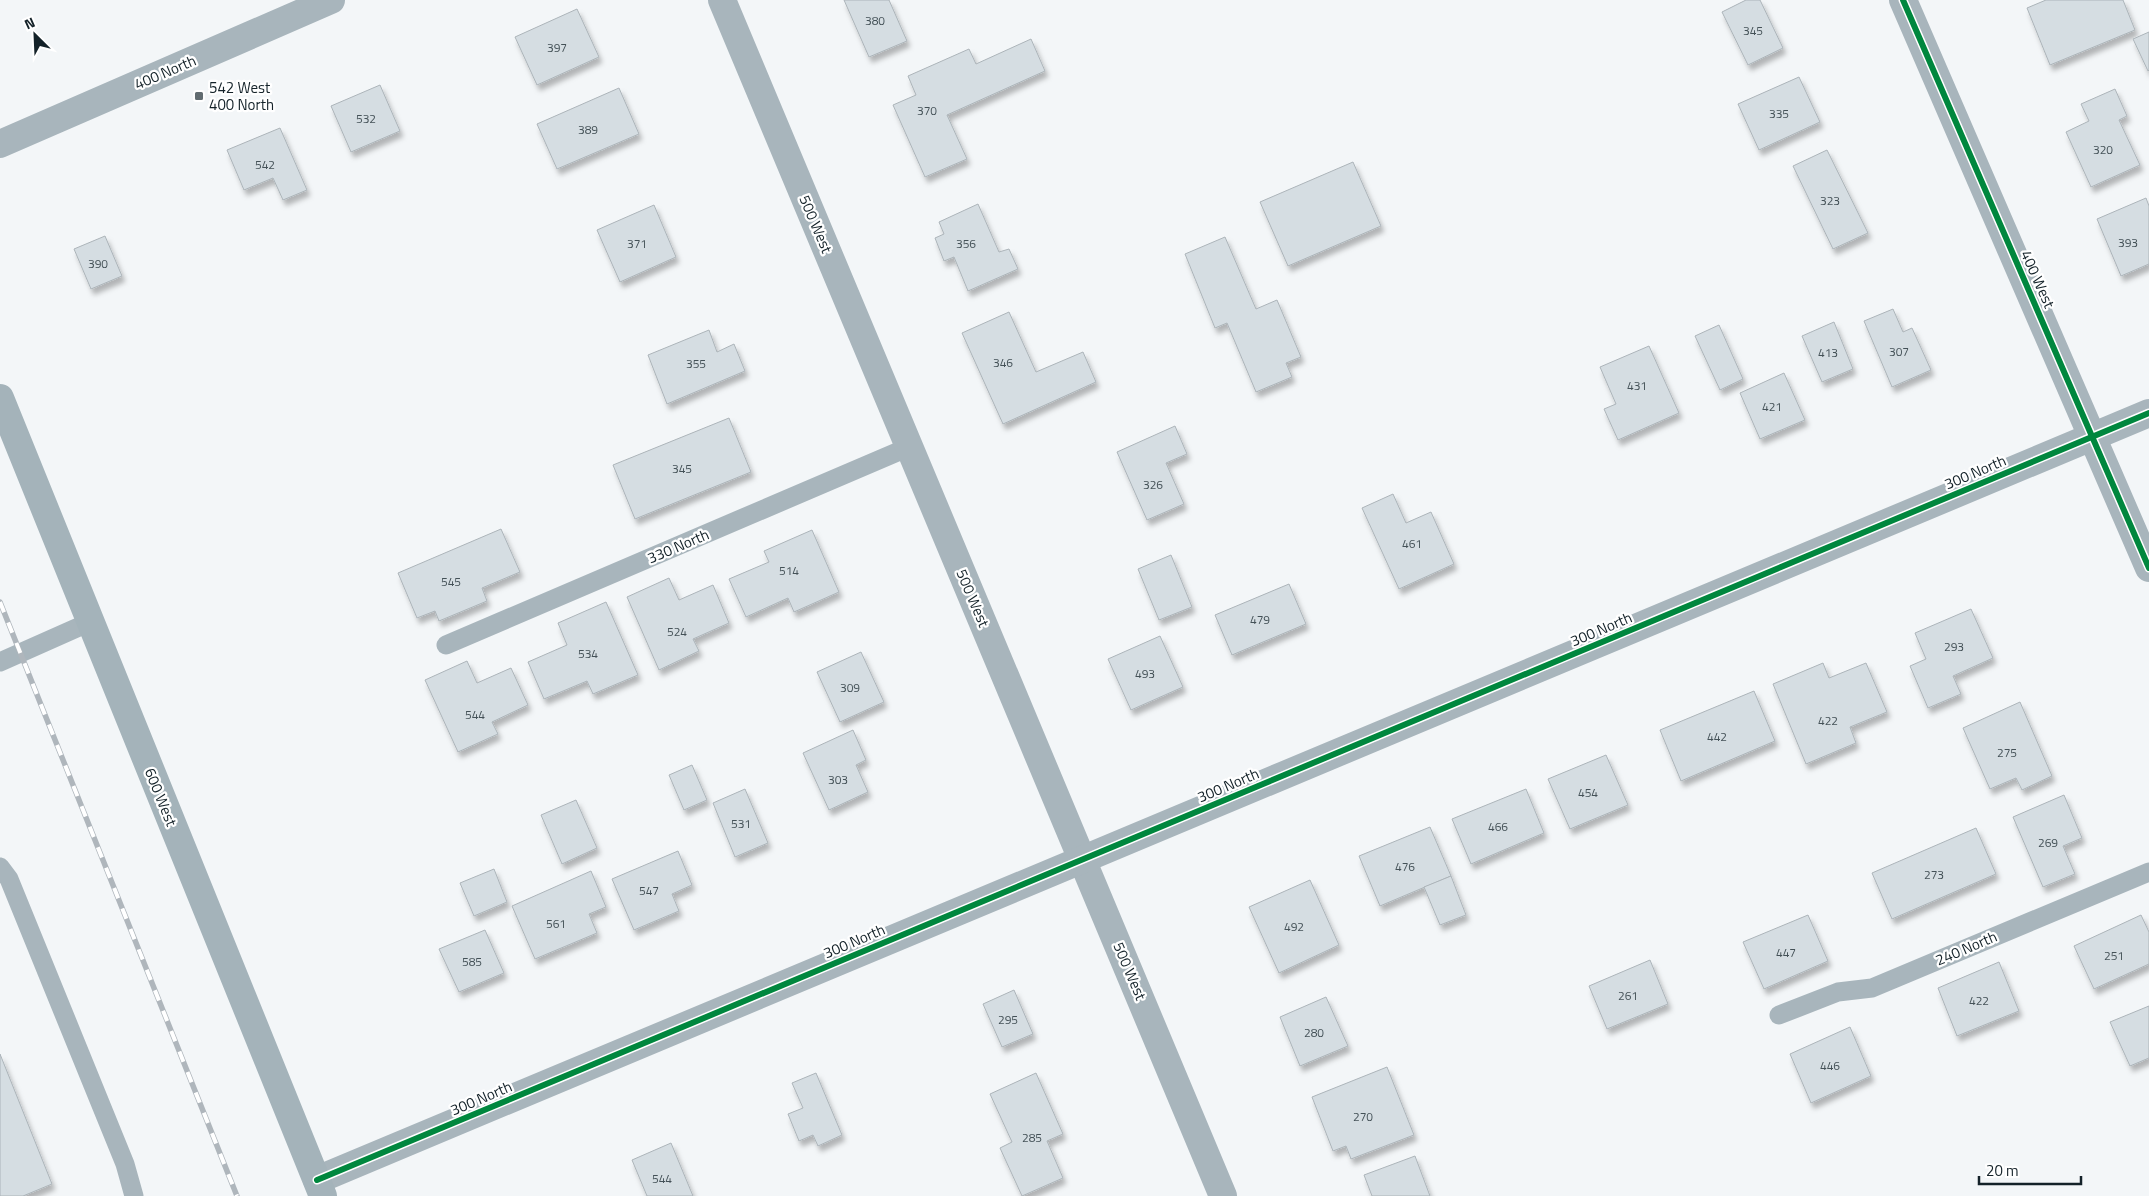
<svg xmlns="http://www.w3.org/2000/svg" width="2149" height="1196" viewBox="0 0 2149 1196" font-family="'Titillium Web',sans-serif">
  <defs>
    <filter id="shadow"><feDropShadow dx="3" dy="5.5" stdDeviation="2.5" flood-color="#0004"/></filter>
  </defs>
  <rect width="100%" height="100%" fill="#f3f6f8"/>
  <g fill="#d5dde2" stroke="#acb4b9" filter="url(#shadow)">
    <path d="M844,0H889L907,41L869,57Z"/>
    <path d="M1746,0H1760L1783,48L1748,65L1722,12Z"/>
    <path d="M2046,0H2123L2135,30L2050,65L2027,8Z"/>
    <path d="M577,9L599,57L537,85L515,37Z"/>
    <path d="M2149,32V70L2148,71L2133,39Z"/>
    <path d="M1031,39L1045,71L947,115L967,159L925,177L893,105L916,95L908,76L969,49L976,64Z"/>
    <path d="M1799,77L1820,122L1759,150L1738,104Z"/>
    <path d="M380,85L400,131L351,152L331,106Z"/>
    <path d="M619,88L639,134L557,169L537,124Z"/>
    <path d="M2115,89L2127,116L2119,120L2140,165L2091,187L2066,132L2089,121L2081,104Z"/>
    <path d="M280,128L307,190L283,200L273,178L244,190L227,150Z"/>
    <path d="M1827,150L1868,233L1833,249L1793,166Z"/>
    <path d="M1353,162L1381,226L1288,266L1260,202Z"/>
    <path d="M2146,198L2149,206V264L2121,276L2097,219Z"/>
    <path d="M978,204L999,252L1009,249L1018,269L968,291L954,257L944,261L935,238L944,234L939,222Z"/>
    <path d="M654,205L676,257L620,282L597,230Z"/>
    <path d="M105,236L122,276L91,289L74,249Z"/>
    <path d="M1225,237L1256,309L1277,300L1301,357L1286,363L1292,377L1256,392L1227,323L1215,328L1185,254Z"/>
    <path d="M1893,309L1903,332L1912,328L1931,370L1892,387L1864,321Z"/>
    <path d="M1009,312L1036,372L1083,352L1096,382L1003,424L962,333Z"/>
    <path d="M1834,322L1853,369L1822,382L1802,336Z"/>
    <path d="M1719,325L1743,379L1720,390L1695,336Z"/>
    <path d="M709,330L717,352L734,344L745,371L667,404L648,355Z"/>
    <path d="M1649,346L1679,413L1618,440L1604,409L1616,404L1600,367Z"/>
    <path d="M1784,373L1805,420L1760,439L1740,393Z"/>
    <path d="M729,418L751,472L635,519L613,465Z"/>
    <path d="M1175,426L1187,454L1166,463L1184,504L1147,520L1117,452Z"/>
    <path d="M1393,494L1406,523L1431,512L1454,564L1399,589L1362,508Z"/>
    <path d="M501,529L520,572L482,588L487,601L439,621L435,611L417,618L398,573Z"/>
    <path d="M812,530L839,592L794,612L788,598L746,617L729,579L769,562L764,551Z"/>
    <path d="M1171,555L1192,607L1159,620L1138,569Z"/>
    <path d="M669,578L679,600L713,585L729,623L693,639L699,651L659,670L627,597Z"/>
    <path d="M1289,584L1306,624L1232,655L1215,615Z"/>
    <path d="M606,602L638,675L593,694L587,681L544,699L528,662L567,645L558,623Z"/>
    <path d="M1971,609L1993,658L1953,676L1961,694L1928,708L1910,666L1926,659L1915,633Z"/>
    <path d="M1160,636L1183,687L1131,710L1108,659Z"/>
    <path d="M861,652L884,702L840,722L817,672Z"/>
    <path d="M467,661L477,683L511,668L528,705L492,722L498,734L458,752L425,680Z"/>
    <path d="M1823,663L1829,678L1866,663L1887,712L1850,727L1856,743L1806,764L1773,684Z"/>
    <path d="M1754,691L1775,741L1681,781L1660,730Z"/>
    <path d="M2020,702L2052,776L2022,790L2016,778L1990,789L1963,728Z"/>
    <path d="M853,730L866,760L856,765L868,792L829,810L803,753Z"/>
    <path d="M1606,755L1628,805L1570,829L1548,779Z"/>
    <path d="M692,765L707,800L684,810L669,775Z"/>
    <path d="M745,789L768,843L735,857L713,803Z"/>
    <path d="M1526,789L1544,833L1471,864L1452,819Z"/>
    <path d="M2064,795L2082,838L2063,846L2075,874L2043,887L2013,817Z"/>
    <path d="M576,800L597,848L562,864L541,815Z"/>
    <path d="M1430,827L1451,876L1380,906L1359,856Z"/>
    <path d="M1976,828L1996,874L1892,919L1872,873Z"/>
    <path d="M678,851L692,885L672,894L679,911L634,930L612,879Z"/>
    <path d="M494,869L507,902L474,916L460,883Z"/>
    <path d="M591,871L606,907L589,914L597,933L535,959L512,906Z"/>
    <path d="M1451,876L1466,915L1440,925L1424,887Z"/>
    <path d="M1310,880L1339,945L1279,973L1249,907Z"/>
    <path d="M1808,915L1828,961L1764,989L1743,942Z"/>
    <path d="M2141,915L2149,932V964L2094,989L2074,946Z"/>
    <path d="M485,930L504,973L459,992L439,949Z"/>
    <path d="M1650,960L1668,1004L1607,1029L1589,986Z"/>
    <path d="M1999,962L2019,1011L1957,1036L1938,988Z"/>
    <path d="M1014,990L1033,1034L1002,1047L983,1004Z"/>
    <path d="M1326,997L1348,1046L1300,1066L1280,1017Z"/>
    <path d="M2149,1006V1058L2130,1066L2110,1022Z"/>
    <path d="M1850,1027L1871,1076L1811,1103L1790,1054Z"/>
    <path d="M0,1054L52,1184L23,1196H0Z"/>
    <path d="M1387,1067L1414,1135L1351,1159L1346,1146L1333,1151L1312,1097Z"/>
    <path d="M816,1073L842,1135L818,1146L813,1135L799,1141L788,1114L803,1108L792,1083Z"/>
    <path d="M1036,1073L1063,1134L1047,1141L1063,1178L1022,1196L1000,1148L1012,1142L990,1094Z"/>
    <path d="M671,1143L693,1196H647L632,1160Z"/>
    <path d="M1415,1156L1430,1196H1372L1364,1175Z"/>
  </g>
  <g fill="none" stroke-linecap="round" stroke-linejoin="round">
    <g stroke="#a8b5bc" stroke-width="19">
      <path d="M446,645L909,447"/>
      <path d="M0,662L90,622"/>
      <path d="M0,867L9,879L125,1164L134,1196"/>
      <path d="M1779,1015L1838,992L1872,988L2149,872"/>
    </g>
    <g stroke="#a8b5bc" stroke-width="28">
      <path d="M722,0L1223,1196"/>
      <path d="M1903,0L2149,568"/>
      <path d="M0,144L331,0"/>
      <path d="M317,1180L2149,413"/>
    </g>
    <path stroke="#a4b3ba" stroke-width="28" d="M0,398L323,1196"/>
    <defs>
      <path id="rail" d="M0,602L237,1196"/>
    </defs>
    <use href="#rail" stroke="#afb6bc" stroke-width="5.5"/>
    <use href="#rail" stroke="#fff" stroke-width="4" stroke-dasharray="11" stroke-linecap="butt"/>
    <defs>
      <g id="cycleway">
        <path d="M1903,0L2149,568"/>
        <path d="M317,1180L2149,413"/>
      </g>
    </defs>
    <use href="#cycleway" stroke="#fff" stroke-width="9"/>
    <use href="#cycleway" stroke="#00873e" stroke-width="6"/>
  </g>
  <rect fill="#626c71" stroke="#fff" stroke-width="2" x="194" y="91" width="10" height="10" rx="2.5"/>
  <g text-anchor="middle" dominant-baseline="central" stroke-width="4.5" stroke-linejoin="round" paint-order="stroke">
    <g font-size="12" fill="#445157">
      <text x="875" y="20">380</text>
      <text x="1753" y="30">345</text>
      <text x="557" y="47">397</text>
      <text x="927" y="110">370</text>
      <text x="1779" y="113">335</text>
      <text x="366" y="118">532</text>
      <text x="588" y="129">389</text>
      <text x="2103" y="149">320</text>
      <text x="265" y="164">542</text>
      <text x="1830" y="200">323</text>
      <text x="2128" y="242">393</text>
      <text x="637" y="243">371</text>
      <text x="966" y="243">356</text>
      <text x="98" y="263">390</text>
      <text x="1899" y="351">307</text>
      <text x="1828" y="352">413</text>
      <text x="1003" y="362">346</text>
      <text x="696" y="363">355</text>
      <text x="1637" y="385">431</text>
      <text x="1772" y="406">421</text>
      <text x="682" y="468">345</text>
      <text x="1153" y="484">326</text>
      <text x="1412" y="543">461</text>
      <text x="789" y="570">514</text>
      <text x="451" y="581">545</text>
      <text x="1260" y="619">479</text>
      <text x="677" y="631">524</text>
      <text x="1954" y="646">293</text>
      <text x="588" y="653">534</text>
      <text x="1145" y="673">493</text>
      <text x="850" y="687">309</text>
      <text x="475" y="714">544</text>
      <text x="1828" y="720">422</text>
      <text x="1717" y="736">442</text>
      <text x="2007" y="752">275</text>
      <text x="838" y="779">303</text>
      <text x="1588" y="792">454</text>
      <text x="741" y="823">531</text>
      <text x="1498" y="826">466</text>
      <text x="2048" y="842">269</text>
      <text x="1405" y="866">476</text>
      <text x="1934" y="874">273</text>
      <text x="649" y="890">547</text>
      <text x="556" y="923">561</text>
      <text x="1294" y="926">492</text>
      <text x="1786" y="952">447</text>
      <text x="2114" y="955">251</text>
      <text x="472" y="961">585</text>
      <text x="1628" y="995">261</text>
      <text x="1979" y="1000">422</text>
      <text x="1008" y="1019">295</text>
      <text x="1314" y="1032">280</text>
      <text x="1830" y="1065">446</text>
      <text x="1363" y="1116">270</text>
      <text x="1032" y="1137">285</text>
      <text x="662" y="1178">544</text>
    </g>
    <g font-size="15" fill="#142229" stroke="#fff">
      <text transform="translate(165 72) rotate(-23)">400 North</text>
      <text transform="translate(816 224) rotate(67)">500 West</text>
      <text transform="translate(2038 279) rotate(66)">400 West</text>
      <text transform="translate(1975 472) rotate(-23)">300 North</text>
      <text transform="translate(678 546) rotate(-23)">330 North</text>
      <text transform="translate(973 598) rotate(67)">500 West</text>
      <text transform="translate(1601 629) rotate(-23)">300 North</text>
      <text transform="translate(1228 785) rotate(-23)">300 North</text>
      <text transform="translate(161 797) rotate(68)">600 West</text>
      <text transform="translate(854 941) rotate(-23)">300 North</text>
      <text transform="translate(1966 948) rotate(-23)">240 North</text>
      <text transform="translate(1130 971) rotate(67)">500 West</text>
      <text transform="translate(481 1098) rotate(-23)">300 North</text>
    </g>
    <g font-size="15" fill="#142229" stroke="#fff" text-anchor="start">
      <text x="209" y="87">542 West<tspan x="209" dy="17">400 North</tspan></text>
    </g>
  </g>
  <g transform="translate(35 35) rotate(336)" stroke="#ffffff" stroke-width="4" paint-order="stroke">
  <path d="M0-4L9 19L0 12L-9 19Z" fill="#142229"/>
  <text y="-8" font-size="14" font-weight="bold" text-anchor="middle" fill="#142229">N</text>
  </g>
  <path d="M1979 1176v8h102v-8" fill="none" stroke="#142229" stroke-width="2.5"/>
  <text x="1986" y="1176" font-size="15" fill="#142229" stroke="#ffffff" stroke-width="4" paint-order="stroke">20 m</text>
</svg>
